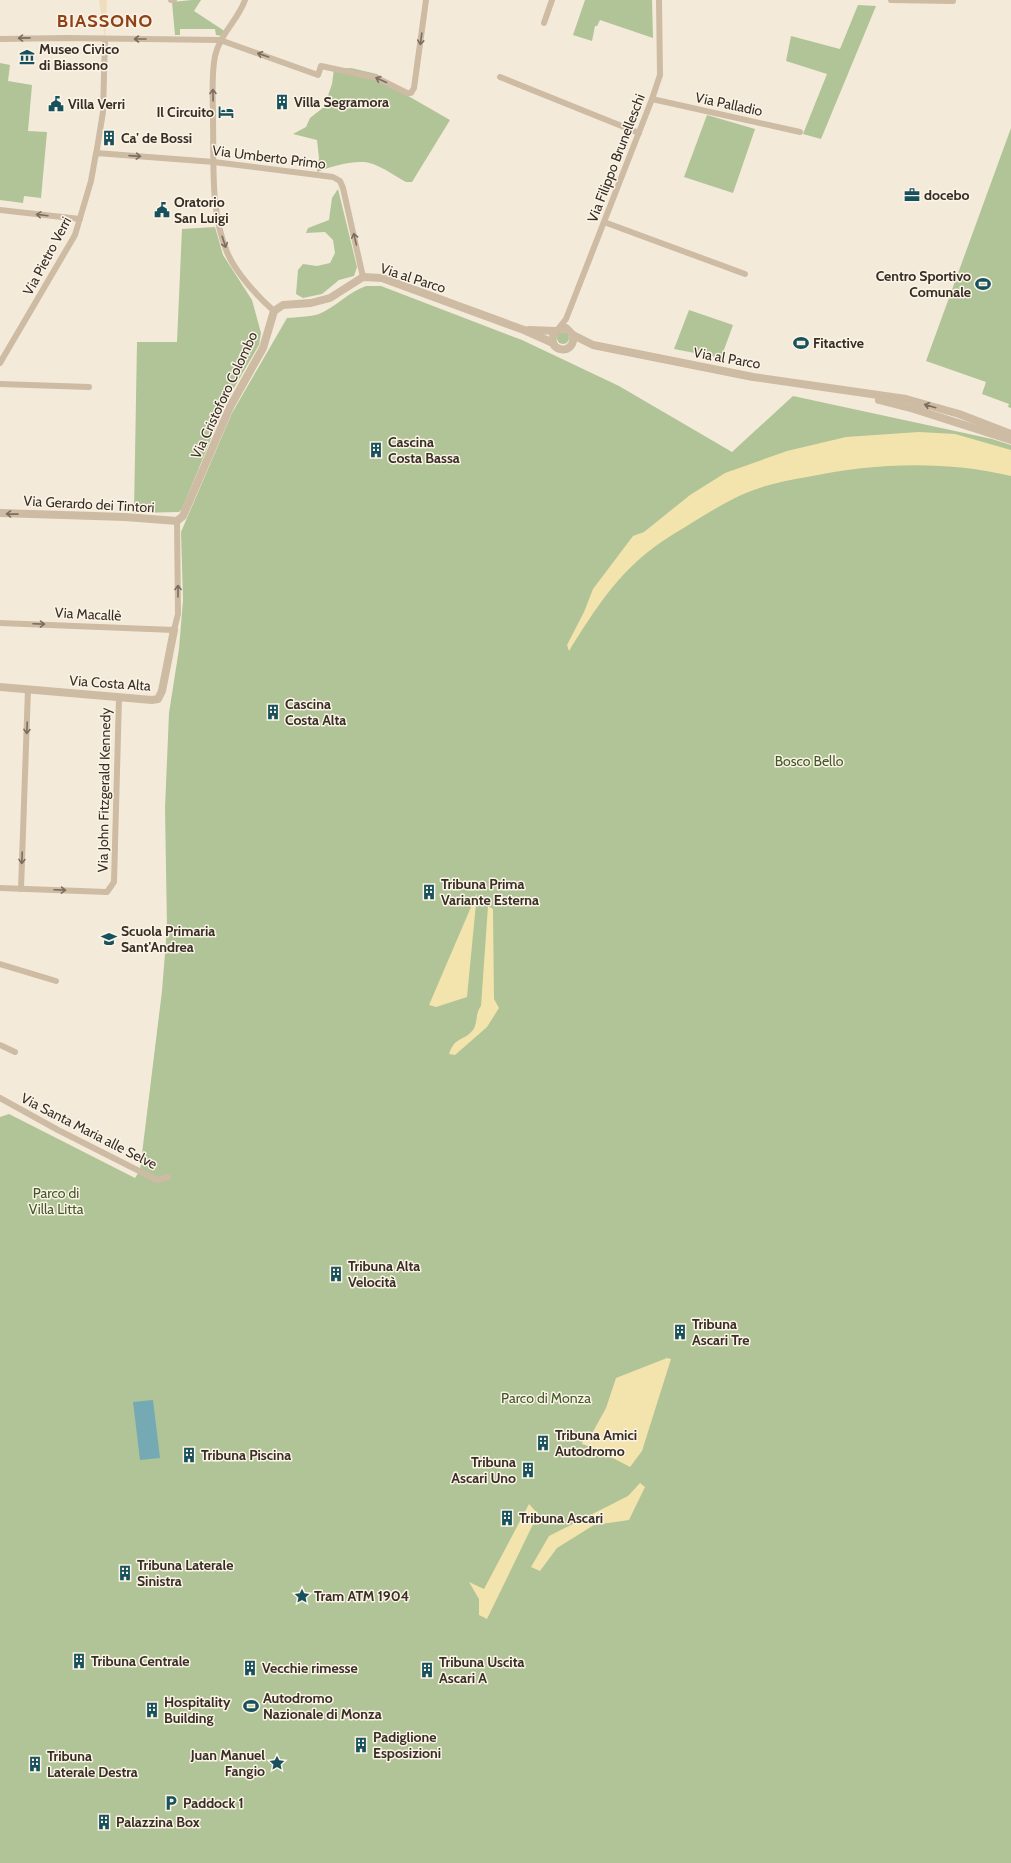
<svg xmlns="http://www.w3.org/2000/svg" width="1011" height="1863" viewBox="0 0 1011 1863" font-family="Cabin,sans-serif">
  <rect width="100%" height="100%" fill="#f4ead9"/>
  <g fill="#b0c497">
    <path d="M192,0H201L194,11L226,32L223,36L216,35L215,29H180V35H175L172,2Z"/>
    <path d="M585,0H652L653,38L600,20L597,26H595L592,41L573,35Z"/>
    <path d="M858,5L876,6L821,139L803,134L827,74L786,61L791,36L840,49Z"/>
    <path d="M0,63L10,65L8,81L32,85L28,131L47,132L41,198L24,196L23,203L0,200Z"/>
    <path d="M351,68L377,74L403,93L450,120L412,182H406C395,176 384,168 373,164C360,158 330,166 317,172L319,158L317,140L293,134L306,127L310,118L324,107L332,84L334,69Z"/>
    <path d="M707,115L755,129L733,193L684,177Z"/>
    <path d="M1011,128V408L1008,407L1009,404L982,394L986,382L926,361Z"/>
    <path d="M338,189L357,267L354,276L339,280L322,294L303,298L296,294L298,270L303,264L317,266L330,263L335,253L333,240L325,232L306,233L308,228L329,220L332,198Z"/>
    <path d="M215,227L223,255L252,300L261,333L259,345L227,400L182,509L179,512L134,513L137,342H177L182,229Z"/>
    <path d="M366,286H381L522,340L619,386L732,452L793,396L992,439L1011,445V1863H0V1117L9,1114L135,1178L140,1170L162,991L167,928L165,808L169,713L179,649L183,600L181,532L232,413L287,318C297,317 310,317 319,314C336,307 348,292 366,286Z"/>
    <path d="M689,310L733,325L721,358L674,349Z"/>
    <circle cx="563" cy="338" r="6"/>
  </g>
  <g fill="#f3e3ac">
    <path d="M919,432L955,434L1011,450V476C944,460 874,463 807,477C788,480 769,484 751,491C732,498 715,509 698,519C679,531 659,542 643,556C612,582 590,617 569,651L567,645L584,612L593,589L633,536L644,532L690,495L725,473L787,451L846,437Z"/>
    <path d="M477,893L467,997L436,1007L429,1005Z"/>
    <path d="M488,906L493,909L494,999L499,1008L487,1027L455,1055L449,1054C455,1036 463,1042 473,1030C478,1023 475,1013 481,1006Z"/>
    <path d="M667,1358L671,1359L642,1451L630,1467L594,1448L582,1444L584,1436L590,1437L606,1408L616,1378Z"/>
    <path d="M640,1483L645,1487L629,1520L594,1525L557,1548L540,1571L531,1567L549,1536L628,1496Z"/>
    <path d="M529,1504L538,1514L487,1619L479,1615V1599L469,1582L484,1589Z"/>
  </g>
  <path fill="#eedebe" d="M99,0H107L105,39Z"/>
  <path fill="#75aab4" d="M153,1400L160,1458L140,1460L133,1402Z"/>
  <g fill="none" stroke-linecap="round" stroke-linejoin="round">
    <g stroke="#cdbba4" stroke-width="6">
      <path d="M171,0H174"/>
      <path d="M245,0C238,20 220,34 215,56C211,76 213,99 213,119C214,163 210,211 227,252C235,272 258,297 274,311"/>
      <path d="M891,0L953,1"/>
      <path d="M544,23L552,0"/>
      <path d="M0,39L66,38L220,40L318,75L321,66L377,78L407,93H411L414,88L426,0"/>
      <path d="M500,77L639,133"/>
      <path d="M652,99L800,132"/>
      <path d="M96,155L103,112L105,39"/>
      <path d="M0,210L80,219"/>
      <path d="M604,222L745,274"/>
      <path d="M558,329L566,319L652,99L660,75L659,0"/>
      <path d="M0,363L75,235L91,181L96,153L214,162L333,177L340,181L343,188L363,277"/>
      <path d="M0,384L89,387"/>
      <path d="M0,623L174,630L178,614L177,521"/>
      <path d="M0,888L107,892L114,882L119,698"/>
      <path d="M21,889L28,689"/>
      <path d="M0,964L56,981"/>
      <path d="M0,1045L15,1052"/>
      <path d="M0,1098L58,1130L157,1180L168,1177"/>
    </g>
    <g stroke="#cdbba4" stroke-width="8">
      <path d="M529,330L556,331"/>
      <path d="M573,335C576,358 542,351 556,331L566,328L573,335L593,345L753,377L906,399L959,414L1011,434"/>
      <path d="M879,400L914,409L1011,440"/>
      <path d="M0,513L125,517L177,521L183,516L230,407L263,348L274,311L283,305L311,303L330,298L363,277L382,278L524,330L553,343"/>
      <path d="M0,687L152,700L158,699L162,691L174,630"/>
    </g>
  </g>
  <defs><path id="oneway-shaft" d="M-6 0H5M1.5-3L5.5 0L1.5 3" fill="none" stroke-width="1.6" stroke-linecap="round" stroke-linejoin="round"/></defs>
  <g stroke="#7b6d5f">
    <use href="#oneway-shaft" transform="translate(24 38) rotate(179)"/>
    <use href="#oneway-shaft" transform="translate(140 39) rotate(-180)"/>
    <use href="#oneway-shaft" transform="translate(421 39) rotate(98)"/>
    <use href="#oneway-shaft" transform="translate(263 55) rotate(-161)"/>
    <use href="#oneway-shaft" transform="translate(381 80) rotate(-156)"/>
    <use href="#oneway-shaft" transform="translate(213 95) rotate(-91)"/>
    <use href="#oneway-shaft" transform="translate(135 156) rotate(4)"/>
    <use href="#oneway-shaft" transform="translate(42 215) rotate(-173)"/>
    <use href="#oneway-shaft" transform="translate(355 239) rotate(-103)"/>
    <use href="#oneway-shaft" transform="translate(224 242) rotate(72)"/>
    <use href="#oneway-shaft" transform="translate(930 406) rotate(-164)"/>
    <use href="#oneway-shaft" transform="translate(12 514) rotate(-179)"/>
    <use href="#oneway-shaft" transform="translate(178 591) rotate(-90)"/>
    <use href="#oneway-shaft" transform="translate(39 624) rotate(2)"/>
    <use href="#oneway-shaft" transform="translate(27 728) rotate(92)"/>
    <use href="#oneway-shaft" transform="translate(22 858) rotate(92)"/>
    <use href="#oneway-shaft" transform="translate(60 890) rotate(2)"/>
  </g>
  <defs>
    <symbol id="museum-bare" viewBox="-9 -9 18 18"><path d="M0-6L6-3V-2H-6V-3ZM-5-1h2V3h-2ZM-1-1h2V3h-2ZM3-1h2V3H3ZM-6 4H6V6H-6Z" fill="#17515d" stroke="#fbf4e6" stroke-width="2.5" paint-order="stroke"/></symbol>
    <symbol id="building-bare" viewBox="-9 -9 18 18"><path d="M-4-6H4V6H1V3H-1V6H-4ZM-2.5-4.3h1.7v1.8h-1.7ZM.8-4.3h1.7v1.8H.8ZM-2.5-1h1.7V.8h-1.7ZM.8-1h1.7V.8H.8Z" fill="#17515d" stroke="#fbf4e6" stroke-width="2.5" paint-order="stroke"/></symbol>
    <symbol id="civic-bare" viewBox="-9 -9 18 18"><path d="M-.6-6.5H3V-4.5H.6V-3L4-1V1h2V6H-6V1h2V-1L-.6-3ZM-1.2 2.5V6h2.4V2.5Z" fill="#17515d" stroke="#fbf4e6" stroke-width="2.5" paint-order="stroke"/></symbol>
    <symbol id="hotel-bare" viewBox="-9 -9 18 18"><path d="M-6-4.5h1.5V1H6V5H4.5V3h-9V5H-6ZM-4 0a1.8 1.8 0 1 1 3.6 0ZM.5 0V-2.5h3Q6-2.5 6 0Z" fill="#17515d" stroke="#fbf4e6" stroke-width="2.5" paint-order="stroke"/></symbol>
    <symbol id="office-bare" viewBox="-9 -9 18 18"><path d="M-6-3h4V-5.5h4V-3h4V5H-6ZM-1-4.5V-3h2v-1.5ZM-6 0V1H6V0Z" fill="#17515d" stroke="#fbf4e6" stroke-width="2.5" paint-order="stroke"/></symbol>
    <symbol id="stadium-bare" viewBox="-9 -9 18 18"><path d="M0-5a6.5 5 0 1 0 0 10a6.5 5 0 1 0 0-10ZM-3.5-1.8h7v3.6h-7Z" fill="#17515d" stroke="#fbf4e6" stroke-width="2.5" paint-order="stroke"/></symbol>
    <symbol id="school-bare" viewBox="-9 -9 18 18"><path d="M0-5L7-2L0 1L-7-2ZM-4 1L0 2.5L4 1V4Q0 6-4 4Z" fill="#17515d" stroke="#fbf4e6" stroke-width="2.5" paint-order="stroke"/></symbol>
    <symbol id="sight-bare" viewBox="-9 -9 18 18"><path d="M0-6L1.8-2.2L6-1.7L2.9 1.2L3.7 5.4L0 3.3L-3.7 5.4L-2.9 1.2L-6-1.7L-1.8-2.2Z" fill="#17515d" stroke="#fbf4e6" stroke-width="2.5" paint-order="stroke"/></symbol>
    <symbol id="parking-bare" viewBox="-9 -9 18 18"><path d="M-3.5-5.5H1a3.5 3.5 0 0 1 0 7H-1V5.5H-3.5ZM-1-3.4V-.6H.8a1.4 1.4 0 0 0 0-2.8Z" fill="#17515d" stroke="#fbf4e6" stroke-width="2.5" paint-order="stroke"/></symbol>
  </defs>
  <g fill-rule="evenodd">
    <use href="#museum-bare" x="16" y="46" width="22" height="22"/>
    <use href="#building-bare" x="271" y="91" width="22" height="22"/>
    <use href="#civic-bare" x="45" y="93" width="22" height="22"/>
    <use href="#hotel-bare" x="215" y="101" width="22" height="22"/>
    <use href="#building-bare" x="98" y="127" width="22" height="22"/>
    <use href="#office-bare" x="901" y="184" width="22" height="22"/>
    <use href="#civic-bare" x="151" y="199" width="22" height="22"/>
    <use href="#stadium-bare" x="972" y="273" width="22" height="22"/>
    <use href="#stadium-bare" x="790" y="332" width="22" height="22"/>
    <use href="#building-bare" x="365" y="439" width="22" height="22"/>
    <use href="#building-bare" x="262" y="701" width="22" height="22"/>
    <use href="#building-bare" x="418" y="881" width="22" height="22"/>
    <use href="#school-bare" x="98" y="928" width="22" height="22"/>
    <use href="#building-bare" x="325" y="1263" width="22" height="22"/>
    <use href="#building-bare" x="669" y="1321" width="22" height="22"/>
    <use href="#building-bare" x="532" y="1432" width="22" height="22"/>
    <use href="#building-bare" x="178" y="1444" width="22" height="22"/>
    <use href="#building-bare" x="517" y="1459" width="22" height="22"/>
    <use href="#building-bare" x="496" y="1507" width="22" height="22"/>
    <use href="#building-bare" x="114" y="1562" width="22" height="22"/>
    <use href="#sight-bare" x="291" y="1585" width="22" height="22"/>
    <use href="#building-bare" x="68" y="1650" width="22" height="22"/>
    <use href="#building-bare" x="239" y="1657" width="22" height="22"/>
    <use href="#building-bare" x="416" y="1659" width="22" height="22"/>
    <use href="#stadium-bare" x="240" y="1695" width="22" height="22"/>
    <use href="#building-bare" x="141" y="1699" width="22" height="22"/>
    <use href="#building-bare" x="350" y="1734" width="22" height="22"/>
    <use href="#sight-bare" x="266" y="1752" width="22" height="22"/>
    <use href="#building-bare" x="24" y="1753" width="22" height="22"/>
    <use href="#parking-bare" x="160" y="1792" width="22" height="22"/>
    <use href="#building-bare" x="93" y="1811" width="22" height="22"/>
  </g>
  <g text-anchor="middle" dominant-baseline="central" stroke-width="3" stroke-linejoin="round" paint-order="stroke">
    <g font-size="14" font-weight="bold" fill="#382e26" stroke="#fbf4e6" text-anchor="start">
      <text x="39" y="49">Museo Civico<tspan x="39" dy="16">di Biassono</tspan></text>
      <text x="294" y="102">Villa Segramora</text>
      <text x="68" y="104">Villa Verri</text>
      <text x="214" y="112" text-anchor="end">Il Circuito</text>
      <text x="121" y="138">Ca' de Bossi</text>
      <text x="924" y="195">docebo</text>
      <text x="174" y="202">Oratorio<tspan x="174" dy="16">San Luigi</tspan></text>
      <text x="971" y="276" text-anchor="end">Centro Sportivo<tspan x="971" dy="16">Comunale</tspan></text>
      <text x="813" y="343">Fitactive</text>
      <text x="388" y="442">Cascina<tspan x="388" dy="16">Costa Bassa</tspan></text>
      <text x="285" y="704">Cascina<tspan x="285" dy="16">Costa Alta</tspan></text>
      <text x="441" y="884">Tribuna Prima<tspan x="441" dy="16">Variante Esterna</tspan></text>
      <text x="121" y="931">Scuola Primaria<tspan x="121" dy="16">Sant'Andrea</tspan></text>
      <text x="348" y="1266">Tribuna Alta<tspan x="348" dy="16">Velocità</tspan></text>
      <text x="692" y="1324">Tribuna<tspan x="692" dy="16">Ascari Tre</tspan></text>
      <text x="555" y="1435">Tribuna Amici<tspan x="555" dy="16">Autodromo</tspan></text>
      <text x="201" y="1455">Tribuna Piscina</text>
      <text x="516" y="1462" text-anchor="end">Tribuna<tspan x="516" dy="16">Ascari Uno</tspan></text>
      <text x="519" y="1518">Tribuna Ascari</text>
      <text x="137" y="1565">Tribuna Laterale<tspan x="137" dy="16">Sinistra</tspan></text>
      <text x="314" y="1596">Tram ATM 1904</text>
      <text x="91" y="1661">Tribuna Centrale</text>
      <text x="439" y="1662">Tribuna Uscita<tspan x="439" dy="16">Ascari A</tspan></text>
      <text x="262" y="1668">Vecchie rimesse</text>
      <text x="263" y="1698">Autodromo<tspan x="263" dy="16">Nazionale di Monza</tspan></text>
      <text x="164" y="1702">Hospitality<tspan x="164" dy="16">Building</tspan></text>
      <text x="373" y="1737">Padiglione<tspan x="373" dy="16">Esposizioni</tspan></text>
      <text x="265" y="1755" text-anchor="end">Juan Manuel<tspan x="265" dy="16">Fangio</tspan></text>
      <text x="47" y="1756">Tribuna<tspan x="47" dy="16">Laterale Destra</tspan></text>
      <text x="183" y="1803">Paddock 1</text>
      <text x="116" y="1822">Palazzina Box</text>
    </g>
    <g font-size="14" fill="#382e26" stroke="#fbf4e6">
      <text transform="translate(729 104) rotate(12)">Via Palladio</text>
      <text transform="translate(269 157) rotate(7)">Via Umberto Primo</text>
      <text transform="translate(616 158) rotate(-69)">Via Filippo Brunelleschi</text>
      <text transform="translate(47 256) rotate(-62)">Via Pietro Verri</text>
      <text transform="translate(413 278) rotate(18)">Via al Parco</text>
      <text transform="translate(727 358) rotate(10)">Via al Parco</text>
      <text transform="translate(224 395) rotate(-65)">Via Cristoforo Colombo</text>
      <text transform="translate(89 504) rotate(3)">Via Gerardo dei Tintori</text>
      <text transform="translate(88 614) rotate(3)">Via Macallè</text>
      <text transform="translate(110 683) rotate(4)">Via Costa Alta</text>
      <text transform="translate(104 790) rotate(-89)">Via John Fitzgerald Kennedy</text>
      <text transform="translate(89 1131) rotate(27)">Via Santa Maria alle Selve</text>
    </g>
    <g font-size="14" fill="#415827" stroke="#fbf4e6">
      <text x="809" y="761">Bosco Bello</text>
      <text x="56" y="1193">Parco di<tspan x="56" dy="16">Villa Litta</tspan></text>
      <text x="546" y="1398">Parco di Monza</text>
    </g>
    <g font-size="18" font-weight="bold" letter-spacing="1" fill="#8f4117" stroke="#fbf4e6">
      <text x="105" y="21">BIASSONO</text>
    </g>
  </g>
</svg>
